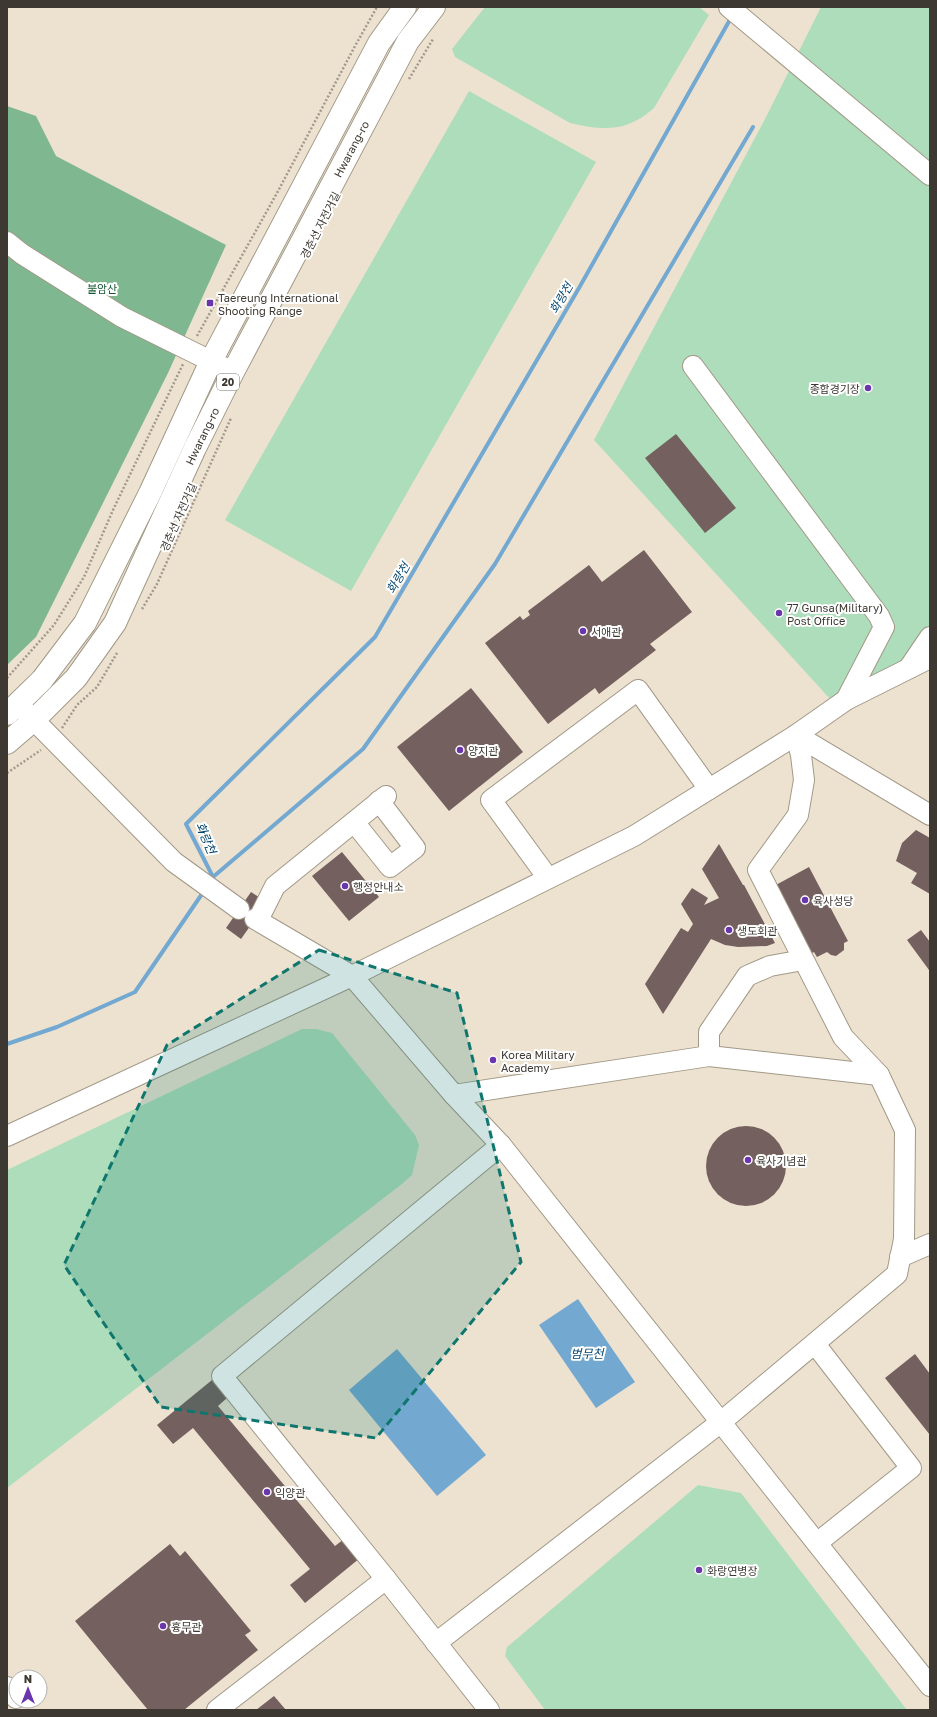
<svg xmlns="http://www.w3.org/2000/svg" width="937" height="1717" viewBox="0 0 937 1717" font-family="'Golos Text','Noto Sans KR',sans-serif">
  <rect width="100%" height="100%" fill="#ede2d0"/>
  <g fill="#adddba">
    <path d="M485,7H699L709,15L654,108C627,132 604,131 570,123L455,57L452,49Z"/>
    <path d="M821,7H930V647L831,700L594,440L765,119Z"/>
    <path d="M469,91L596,162L351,591L225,520Z"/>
    <path d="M302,1029H316L332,1033L415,1135L419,1145L412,1175L402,1184L7,1488V1170Z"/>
    <path d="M698,1485L741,1493L907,1710H545L505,1656L507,1647Z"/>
  </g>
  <path fill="#7fb890" d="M7,106L36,116L56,156L226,245L168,373L36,637L7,665Z"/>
  <g fill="#73a8d1">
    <path d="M578,1299L635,1382L596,1408L539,1325Z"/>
    <path d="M397,1349L486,1455L437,1496L349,1390Z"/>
  </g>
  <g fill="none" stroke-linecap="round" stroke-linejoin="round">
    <g stroke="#73a8d1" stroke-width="4">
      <path d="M213,877L363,749L495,564L753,127"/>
      <path d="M210,882L213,877L186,824L375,637L579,288L732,16"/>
      <path d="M7,1044L57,1027L135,992L204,891"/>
    </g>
  </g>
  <g fill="#74605e">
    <path d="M676,434L736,508L705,533L645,458Z"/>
    <path d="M644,550L692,612L650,644L656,650L599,694L595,688L548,724L485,643L520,616L523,620L530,615L528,611L589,565L602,582Z"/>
    <path d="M471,688L523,752L449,811L397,747Z"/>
    <path d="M916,830L930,838V894L911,883L917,873L896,861L902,843Z"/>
    <path d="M719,844L743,885H744L775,943L767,946L738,947L725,945L711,939L663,1014L645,984L681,928L688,932L693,924L681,904L692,888L708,898L704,905L719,898L702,869Z"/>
    <path d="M342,852L379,897L349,921L312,876Z"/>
    <path d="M809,867L848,941L844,943V950L836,956L831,955L827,952L817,957L814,952L810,954L774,886Z"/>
    <path d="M251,892L267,902L241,939L226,928Z"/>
    <path d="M921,930L930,942L929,970L907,940Z"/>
    <circle cx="746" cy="1166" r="40"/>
    <path d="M915,1354L930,1374V1435L885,1378Z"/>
    <path d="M212,1380L227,1398L218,1406L335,1546L344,1539L360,1558L305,1603L290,1585L310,1569L193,1428L173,1444L157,1425Z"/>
    <path d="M170,1544L180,1556L185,1551L251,1631L245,1635L258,1650L184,1710H148L75,1621Z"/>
    <path d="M274,1696L286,1710H256Z"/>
  </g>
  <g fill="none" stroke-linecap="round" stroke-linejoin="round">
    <defs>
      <g id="minor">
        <path d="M729,7L930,175"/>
        <path d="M7,242L22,254L122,317L233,372"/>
        <path d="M693,366L879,616L884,627L846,700"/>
        <path d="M909,668L930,637"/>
        <path d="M18,704L174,862L239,909"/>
        <path d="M354,822L390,867L415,848L379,801"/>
        <path d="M548,878L491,800L638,690L709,789"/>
        <path d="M255,919L352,976L634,836L796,735L846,700L930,658"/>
        <path d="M258,920L275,886L386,796"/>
        <path d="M709,1056V1032L747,976L770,966L803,960"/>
        <path d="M454,1095L709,1056L879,1075"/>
        <path d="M7,1136L352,976L454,1095L501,1145L930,1686"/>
        <path d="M900,1257L930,1244"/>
        <path d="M815,1344L911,1468L817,1543"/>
        <path d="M436,1643L721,1422L897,1274L904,1239L905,1130L879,1075L843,1037L758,870L798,815L804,780L801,755L796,735L930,815"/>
        <path d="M7,1687L16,1698"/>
        <path d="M217,1710L386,1579"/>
        <path d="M489,1710L386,1579L222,1376L501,1145"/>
      </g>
      <g id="major">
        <path d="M7,714L42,680L85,623L150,493L211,361L379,43L405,7"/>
        <path d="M7,743L35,719L76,678L115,623L195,448L233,372L408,41L434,7"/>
      </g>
    </defs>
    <use href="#minor" stroke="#a29887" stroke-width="22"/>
    <use href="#major" stroke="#a29887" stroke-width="24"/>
    <g stroke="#a2998c" stroke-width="2.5" stroke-dasharray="2 2" stroke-linecap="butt">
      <path d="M409,79L433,39"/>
      <path d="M197,336L277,193L355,46L377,7"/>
      <path d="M142,609L157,584L231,418"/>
      <path d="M7,678L54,625L84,577L113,510L183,364"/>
      <path d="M62,728L77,705L97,687L117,653"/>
      <path d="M7,773L41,750"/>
    </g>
    <use href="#minor" stroke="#fff" stroke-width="20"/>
    <use href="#major" stroke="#fff" stroke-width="22"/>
  </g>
  <path fill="#0f766e" fill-opacity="0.2" stroke="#0f766e" stroke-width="3" stroke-dasharray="8 5" stroke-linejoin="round" d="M319,950L457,993L521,1262L376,1438L161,1407L64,1265L167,1045Z"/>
  <g fill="#6b36ac" stroke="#fff" stroke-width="1.5">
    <rect x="206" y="299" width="8" height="8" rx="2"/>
    <circle cx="868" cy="388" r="4"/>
    <circle cx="779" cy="613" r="4"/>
    <circle cx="583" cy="631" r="4"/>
    <circle cx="460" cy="750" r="4"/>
    <circle cx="345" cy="886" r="4"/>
    <circle cx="805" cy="900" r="4"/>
    <circle cx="729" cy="930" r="4"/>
    <circle cx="493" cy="1060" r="4"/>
    <circle cx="748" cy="1160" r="4"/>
    <circle cx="267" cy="1492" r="4"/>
    <circle cx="699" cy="1570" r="4"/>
    <circle cx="163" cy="1626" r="4"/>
  </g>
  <g text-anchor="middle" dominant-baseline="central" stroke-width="4" stroke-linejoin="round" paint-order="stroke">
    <rect fill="#fff" stroke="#77746f" stroke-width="1" x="217" y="374" width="22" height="16" rx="3"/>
    <g font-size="10" font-weight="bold" fill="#3d3831">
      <text x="228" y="382">20</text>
    </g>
    <g font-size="11" fill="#3d3831" stroke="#fff">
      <text transform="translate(351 149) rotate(-62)">Hwarang-ro</text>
      <text transform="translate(320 225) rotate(-63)">경춘선 자전거길</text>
      <text transform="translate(202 436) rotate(-64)">Hwarang-ro</text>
      <text transform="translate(178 517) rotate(-66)">경춘선 자전거길</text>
    </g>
    <g font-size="11" fill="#145530" stroke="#fff">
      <text x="102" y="288">불암산</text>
    </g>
    <g font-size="11" fill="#3d3831" stroke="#fff" text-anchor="start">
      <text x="218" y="297">Taereung International<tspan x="218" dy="13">Shooting Range</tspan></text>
      <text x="860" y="388" text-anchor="end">종합경기장</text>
      <text x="787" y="607">77 Gunsa(Military)<tspan x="787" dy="13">Post Office</tspan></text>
      <text x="591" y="631">서애관</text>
      <text x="468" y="750">양지관</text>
      <text x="353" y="886">행정안내소</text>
      <text x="813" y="900">육사성당</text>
      <text x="737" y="930">생도회관</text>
      <text x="501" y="1054">Korea Military<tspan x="501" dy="13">Academy</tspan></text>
      <text x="756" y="1160">육사기념관</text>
      <text x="275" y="1492">익양관</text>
      <text x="707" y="1570">화랑연병장</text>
      <text x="171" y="1626">흉무관</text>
    </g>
    <g font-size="12" font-style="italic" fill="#02466d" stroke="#fff">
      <text transform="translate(561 298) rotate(-60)">화랑천</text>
      <text transform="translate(398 578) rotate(-60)">화랑천</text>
      <text transform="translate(206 838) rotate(67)">화랑천</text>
      <text x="587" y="1353">범무천</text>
    </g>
  </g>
  <rect width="937" height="1717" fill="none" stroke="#3d3831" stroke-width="16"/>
  <g transform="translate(28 1689)"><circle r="19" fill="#ffffff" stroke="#b1afad"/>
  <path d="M0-3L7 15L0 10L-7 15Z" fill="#6b36ac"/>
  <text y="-6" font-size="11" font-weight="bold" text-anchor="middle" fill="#3d3831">N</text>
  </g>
</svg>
